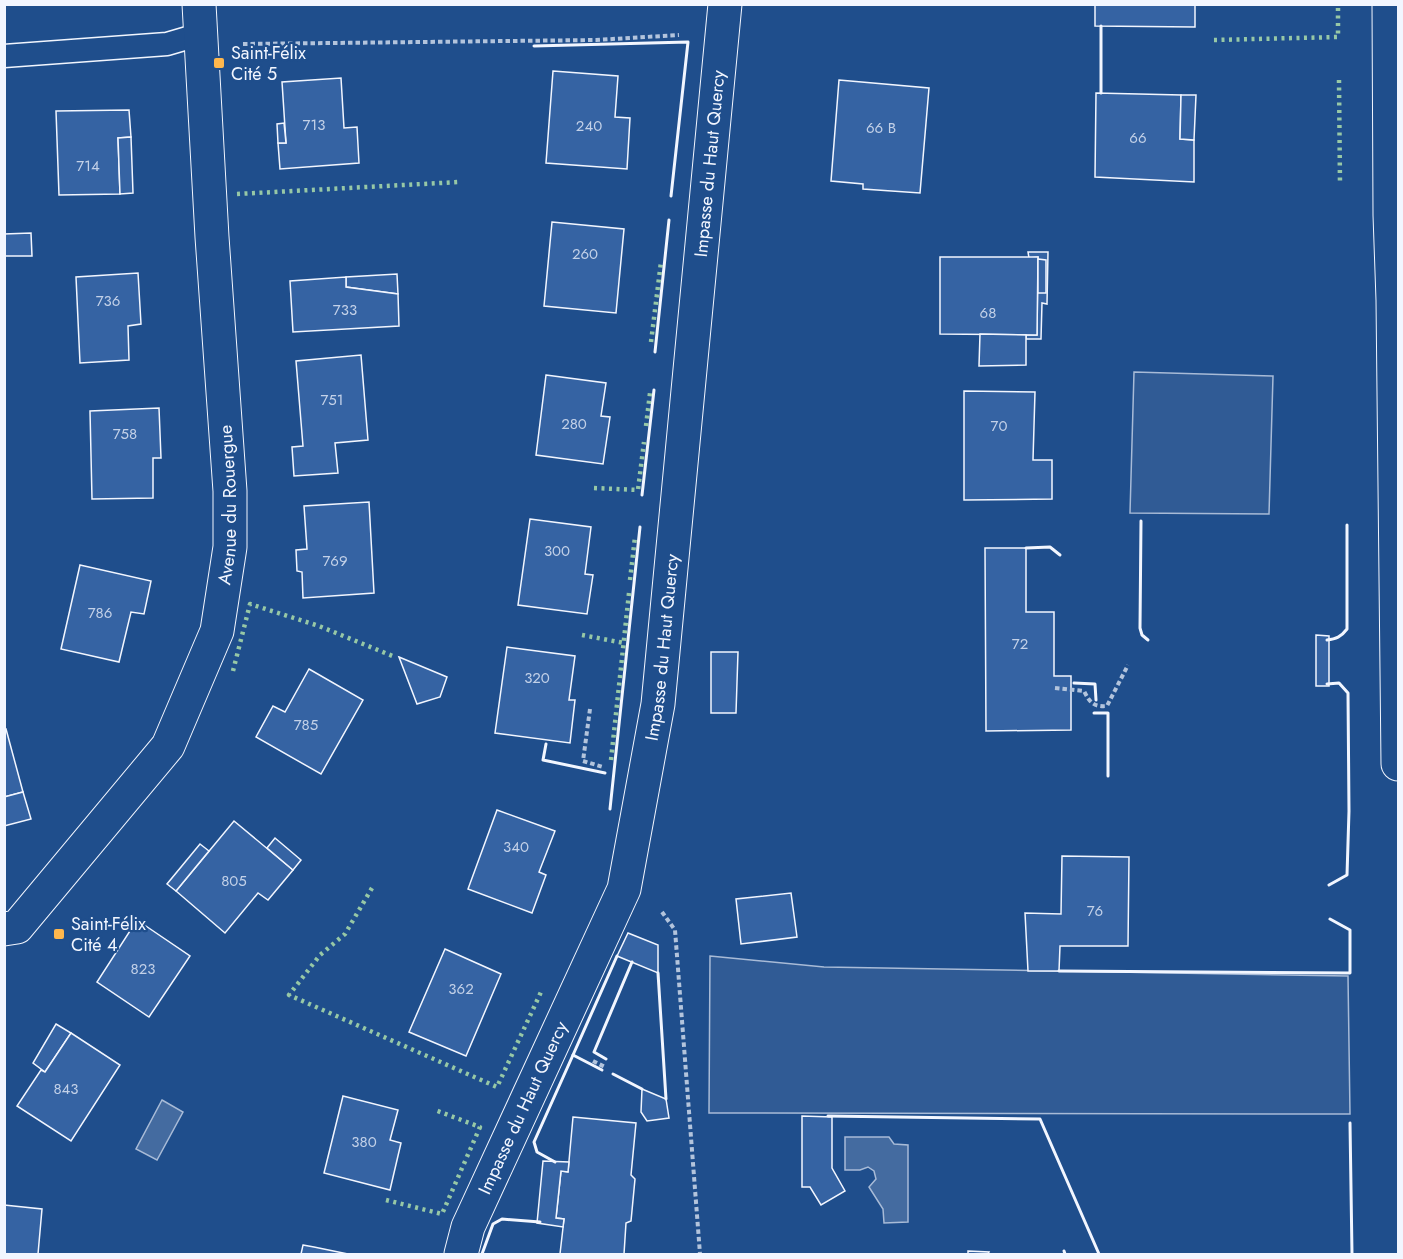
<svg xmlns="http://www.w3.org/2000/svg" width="1403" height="1259" viewBox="0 0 1403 1259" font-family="Jost,sans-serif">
  <rect width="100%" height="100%" fill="#1f4e8c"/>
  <g fill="#305b95" stroke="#a8bbd7" stroke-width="1.5">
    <path d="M1134,372L1273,376L1269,514L1130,513Z"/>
    <path d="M710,956L824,967L1348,976L1350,1114L709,1113Z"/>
  </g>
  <g fill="#446ba0" stroke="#a8bbd7" stroke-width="1.5">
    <path d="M162,1100L183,1112L157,1160L136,1149Z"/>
    <path d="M845,1137H889L894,1144L908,1145V1222L884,1223L883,1209L869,1187L876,1179L874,1171L868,1167L860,1170H845Z"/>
  </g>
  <g fill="#3563a3" stroke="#f2f6ff" stroke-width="1.5">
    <path d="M1095,4H1195V27L1095,26Z"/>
    <path d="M553,71L618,76L615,117L630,118L627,169L546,163Z"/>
    <path d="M341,78L344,128L357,127L359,163L280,169L278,143H286L282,82Z"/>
    <path d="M839,80L929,88L920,193L863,189V184L831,181Z"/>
    <path d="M1096,93L1181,95L1180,139L1194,140V182L1095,177Z"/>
    <path d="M1181,95H1196L1194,140L1180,139Z"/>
    <path d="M129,110L131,137L118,138L120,194L59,195L56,111Z"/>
    <path d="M284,123L286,143H278L277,124Z"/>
    <path d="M131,137L133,193L120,194L118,138Z"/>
    <path d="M552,222L624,229L616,313L544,306Z"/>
    <path d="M31,233L32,256H4V234Z"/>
    <path d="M1028,252H1048L1047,304L1042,303L1041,339H1026V335H1037L1038,257L1029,258Z"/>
    <path d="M940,257H1038L1037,335L940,334Z"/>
    <path d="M1038,259L1046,260V293H1038Z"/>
    <path d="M138,273L141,324L128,326L129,360L80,363L76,277Z"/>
    <path d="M397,274L398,294L346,287V277Z"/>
    <path d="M346,277V287L398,294L399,326L293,332L290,281Z"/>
    <path d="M980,334L1026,335V365L979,366Z"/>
    <path d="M361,355L368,440L335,443L338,473L294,476L292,447L303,446L296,361Z"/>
    <path d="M546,375L606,383L601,416L610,417L603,464L536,455Z"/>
    <path d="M964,391L1035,392L1033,460H1052V499L964,500Z"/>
    <path d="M159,408L161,458H153V498L92,499L90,411Z"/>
    <path d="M369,502L374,593L303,598L302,572L297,571L296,550L307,549L304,506Z"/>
    <path d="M530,519L591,527L585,574L593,575L587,614L518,605Z"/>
    <path d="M985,548H1026V612H1054V676H1071V730L986,731Z"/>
    <path d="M80,565L151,581L144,614L131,612L119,662L61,649Z"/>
    <path d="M1316,635L1329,636V686H1316Z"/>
    <path d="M507,647L575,656L569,700H575L570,743L495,733Z"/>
    <path d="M711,652H738L736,713H711Z"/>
    <path d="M399,657L447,677L440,697L417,704Z"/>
    <path d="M309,669L363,700L321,774L256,737L273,706L285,712Z"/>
    <path d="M6,729L23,792L4,797V730Z"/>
    <path d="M23,792L31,819L4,826V797Z"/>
    <path d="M497,810L555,831L539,872L546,875L532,913L468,889Z"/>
    <path d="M234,821L293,870L268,900L258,893L225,933L176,891Z"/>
    <path d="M275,838L301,860L293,870L267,848Z"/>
    <path d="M200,844L209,851L176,891L167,884Z"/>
    <path d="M1062,856L1129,857L1128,946H1060L1059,971H1028L1025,913L1061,914Z"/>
    <path d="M791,893L797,937L741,944L736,899Z"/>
    <path d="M137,920L190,956L149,1017L97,982Z"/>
    <path d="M628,933L658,945V973L617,956Z"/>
    <path d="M445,949L501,974L466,1056L409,1032Z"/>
    <path d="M56,1024L71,1033L45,1072L33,1063Z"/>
    <path d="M71,1033L120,1065L71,1141L17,1106L41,1070L45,1072Z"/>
    <path d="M642,1089L666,1099L669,1118L647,1121L641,1112Z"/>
    <path d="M343,1096L398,1110L390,1140L401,1143L390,1190L324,1173Z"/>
    <path d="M802,1116L832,1117V1168L845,1191L821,1205L810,1187H802Z"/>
    <path d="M573,1117L636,1123L631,1175L635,1179L631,1221L626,1223L624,1254H560L564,1219L556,1218L561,1171L568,1172Z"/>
    <path d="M543,1161L569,1162L568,1172L561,1171L556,1218L564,1219L563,1227L537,1223Z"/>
    <path d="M4,1205L42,1209L38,1254H4Z"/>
    <path d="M303,1245L314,1247L348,1254H301Z"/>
    <path d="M968,1251L989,1252L988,1254H968Z"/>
  </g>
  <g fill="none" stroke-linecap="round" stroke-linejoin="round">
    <defs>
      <path id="service" d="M4,56L167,44L201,34"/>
      <g id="minor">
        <path id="s1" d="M4,929L17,927L168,746L217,631L230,547V491L212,237L199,4"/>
        <path id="s2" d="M461,1254L468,1227L624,889L658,704L725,4"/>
      </g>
      <path id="primary" d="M1389,4L1390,215L1393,300L1398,764"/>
    </defs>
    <use href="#service" stroke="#f2f6ff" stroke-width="25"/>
    <use href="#minor" stroke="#f2f6ff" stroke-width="35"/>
    <use href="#primary" stroke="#f2f6ff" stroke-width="35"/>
    <g stroke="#b3c4dc" stroke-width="4" stroke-dasharray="4.5 3" stroke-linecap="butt">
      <path d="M243,44L596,40L679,35"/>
      <path d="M1055,688L1084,691C1090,703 1094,707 1107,706L1128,665"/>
      <path d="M590,709L583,761L603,767"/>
      <path d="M662,912L675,930L700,1254"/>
      <path d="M593,1061L605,1067"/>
    </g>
    <use href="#service" stroke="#1f4e8c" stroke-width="22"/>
    <use href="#minor" stroke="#1f4e8c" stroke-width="33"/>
    <use href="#primary" stroke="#1f4e8c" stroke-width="33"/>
    <g stroke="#97c8a6" stroke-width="4.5" stroke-dasharray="3 4.5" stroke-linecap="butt">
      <path d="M1214,40L1338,37V4"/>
      <path d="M1339,80L1340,185"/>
      <path d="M237,194L459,182"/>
      <path d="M651,342L661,262"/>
      <path d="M646,426L650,393"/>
      <path d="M594,488L638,490L644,442"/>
      <path d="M630,580L635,537"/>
      <path d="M582,635L624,643"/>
      <path d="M233,671L250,604L319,626L395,657"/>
      <path d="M611,760L629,593"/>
      <path d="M372,888L345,934L320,955L289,995L497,1087L541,992"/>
      <path d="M386,1200L442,1214L480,1127L435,1110"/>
    </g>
    <g stroke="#f2f6ff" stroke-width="3">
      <path d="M1101,26V93"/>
      <path d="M534,46L688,42L671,196"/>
      <path d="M655,352L669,220"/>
      <path d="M642,495L654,390"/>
      <path d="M1141,521L1140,628L1142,635L1148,640"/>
      <path d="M1026,548L1050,547L1060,555"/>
      <path d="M1327,640C1336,639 1341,637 1347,629V525"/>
      <path d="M1074,683L1095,684L1096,700"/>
      <path d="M1327,684L1339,683L1348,693L1349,811L1347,875L1329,885"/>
      <path d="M1094,713H1108V776"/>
      <path d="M546,744L543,760L605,773"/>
      <path d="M610,809L640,527"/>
      <path d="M1059,971L1350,973V930L1330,919"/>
      <path d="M658,973L666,1099"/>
      <path d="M573,1055L617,956"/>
      <path d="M606,1059L594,1052L632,962"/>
      <path d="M613,1074L642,1089"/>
      <path d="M828,1116L1040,1119L1099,1254"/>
      <path d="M1350,1123L1352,1254"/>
      <path d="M555,1162L537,1152L534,1142L573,1055L602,1070"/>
      <path d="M1064,1251L1065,1254"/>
      <path d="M482,1254L493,1224L502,1219L540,1222"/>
    </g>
  </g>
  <g fill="#ffb74d" stroke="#1f4e8c" stroke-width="2">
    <rect x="213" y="57" width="12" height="12" rx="3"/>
    <rect x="53" y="928" width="12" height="12" rx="3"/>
  </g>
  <g text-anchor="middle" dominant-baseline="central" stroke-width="4.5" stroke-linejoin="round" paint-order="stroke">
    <g font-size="15" fill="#c3d1e8">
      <text x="314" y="125">713</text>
      <text x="589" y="126">240</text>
      <text x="881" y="128">66 B</text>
      <text x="1138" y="138">66</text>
      <text x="88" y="166">714</text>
      <text x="585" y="254">260</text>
      <text x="108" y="301">736</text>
      <text x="345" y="310">733</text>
      <text x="988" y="313">68</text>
      <text x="332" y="400">751</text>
      <text x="574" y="424">280</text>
      <text x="999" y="426">70</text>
      <text x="125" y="434">758</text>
      <text x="557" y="551">300</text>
      <text x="335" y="561">769</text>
      <text x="100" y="613">786</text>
      <text x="1020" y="644">72</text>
      <text x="537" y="678">320</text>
      <text x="306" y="725">785</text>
      <text x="516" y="847">340</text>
      <text x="234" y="881">805</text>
      <text x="1095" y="911">76</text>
      <text x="143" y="969">823</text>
      <text x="461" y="989">362</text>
      <text x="66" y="1089">843</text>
      <text x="364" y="1142">380</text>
    </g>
    <g font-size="18" fill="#f2f6ff" stroke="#1f4e8c" text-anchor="start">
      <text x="231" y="53">Saint-Félix<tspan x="231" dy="21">Cité 5</tspan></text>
      <text x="71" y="924">Saint-Félix<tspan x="71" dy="21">Cité 4</tspan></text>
    </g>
    <g font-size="18" fill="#f2f6ff" stroke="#1f4e8c">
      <text stroke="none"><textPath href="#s2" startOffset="1131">Impasse du Haut Quercy</textPath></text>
      <text stroke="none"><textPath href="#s1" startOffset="501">Avenue du Rouergue</textPath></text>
      <text stroke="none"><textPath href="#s2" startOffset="645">Impasse du Haut Quercy</textPath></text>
      <text stroke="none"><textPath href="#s2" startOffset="159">Impasse du Haut Quercy</textPath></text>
    </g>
  </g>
  <rect width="1403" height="1259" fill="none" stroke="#f2f6ff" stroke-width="12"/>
</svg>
